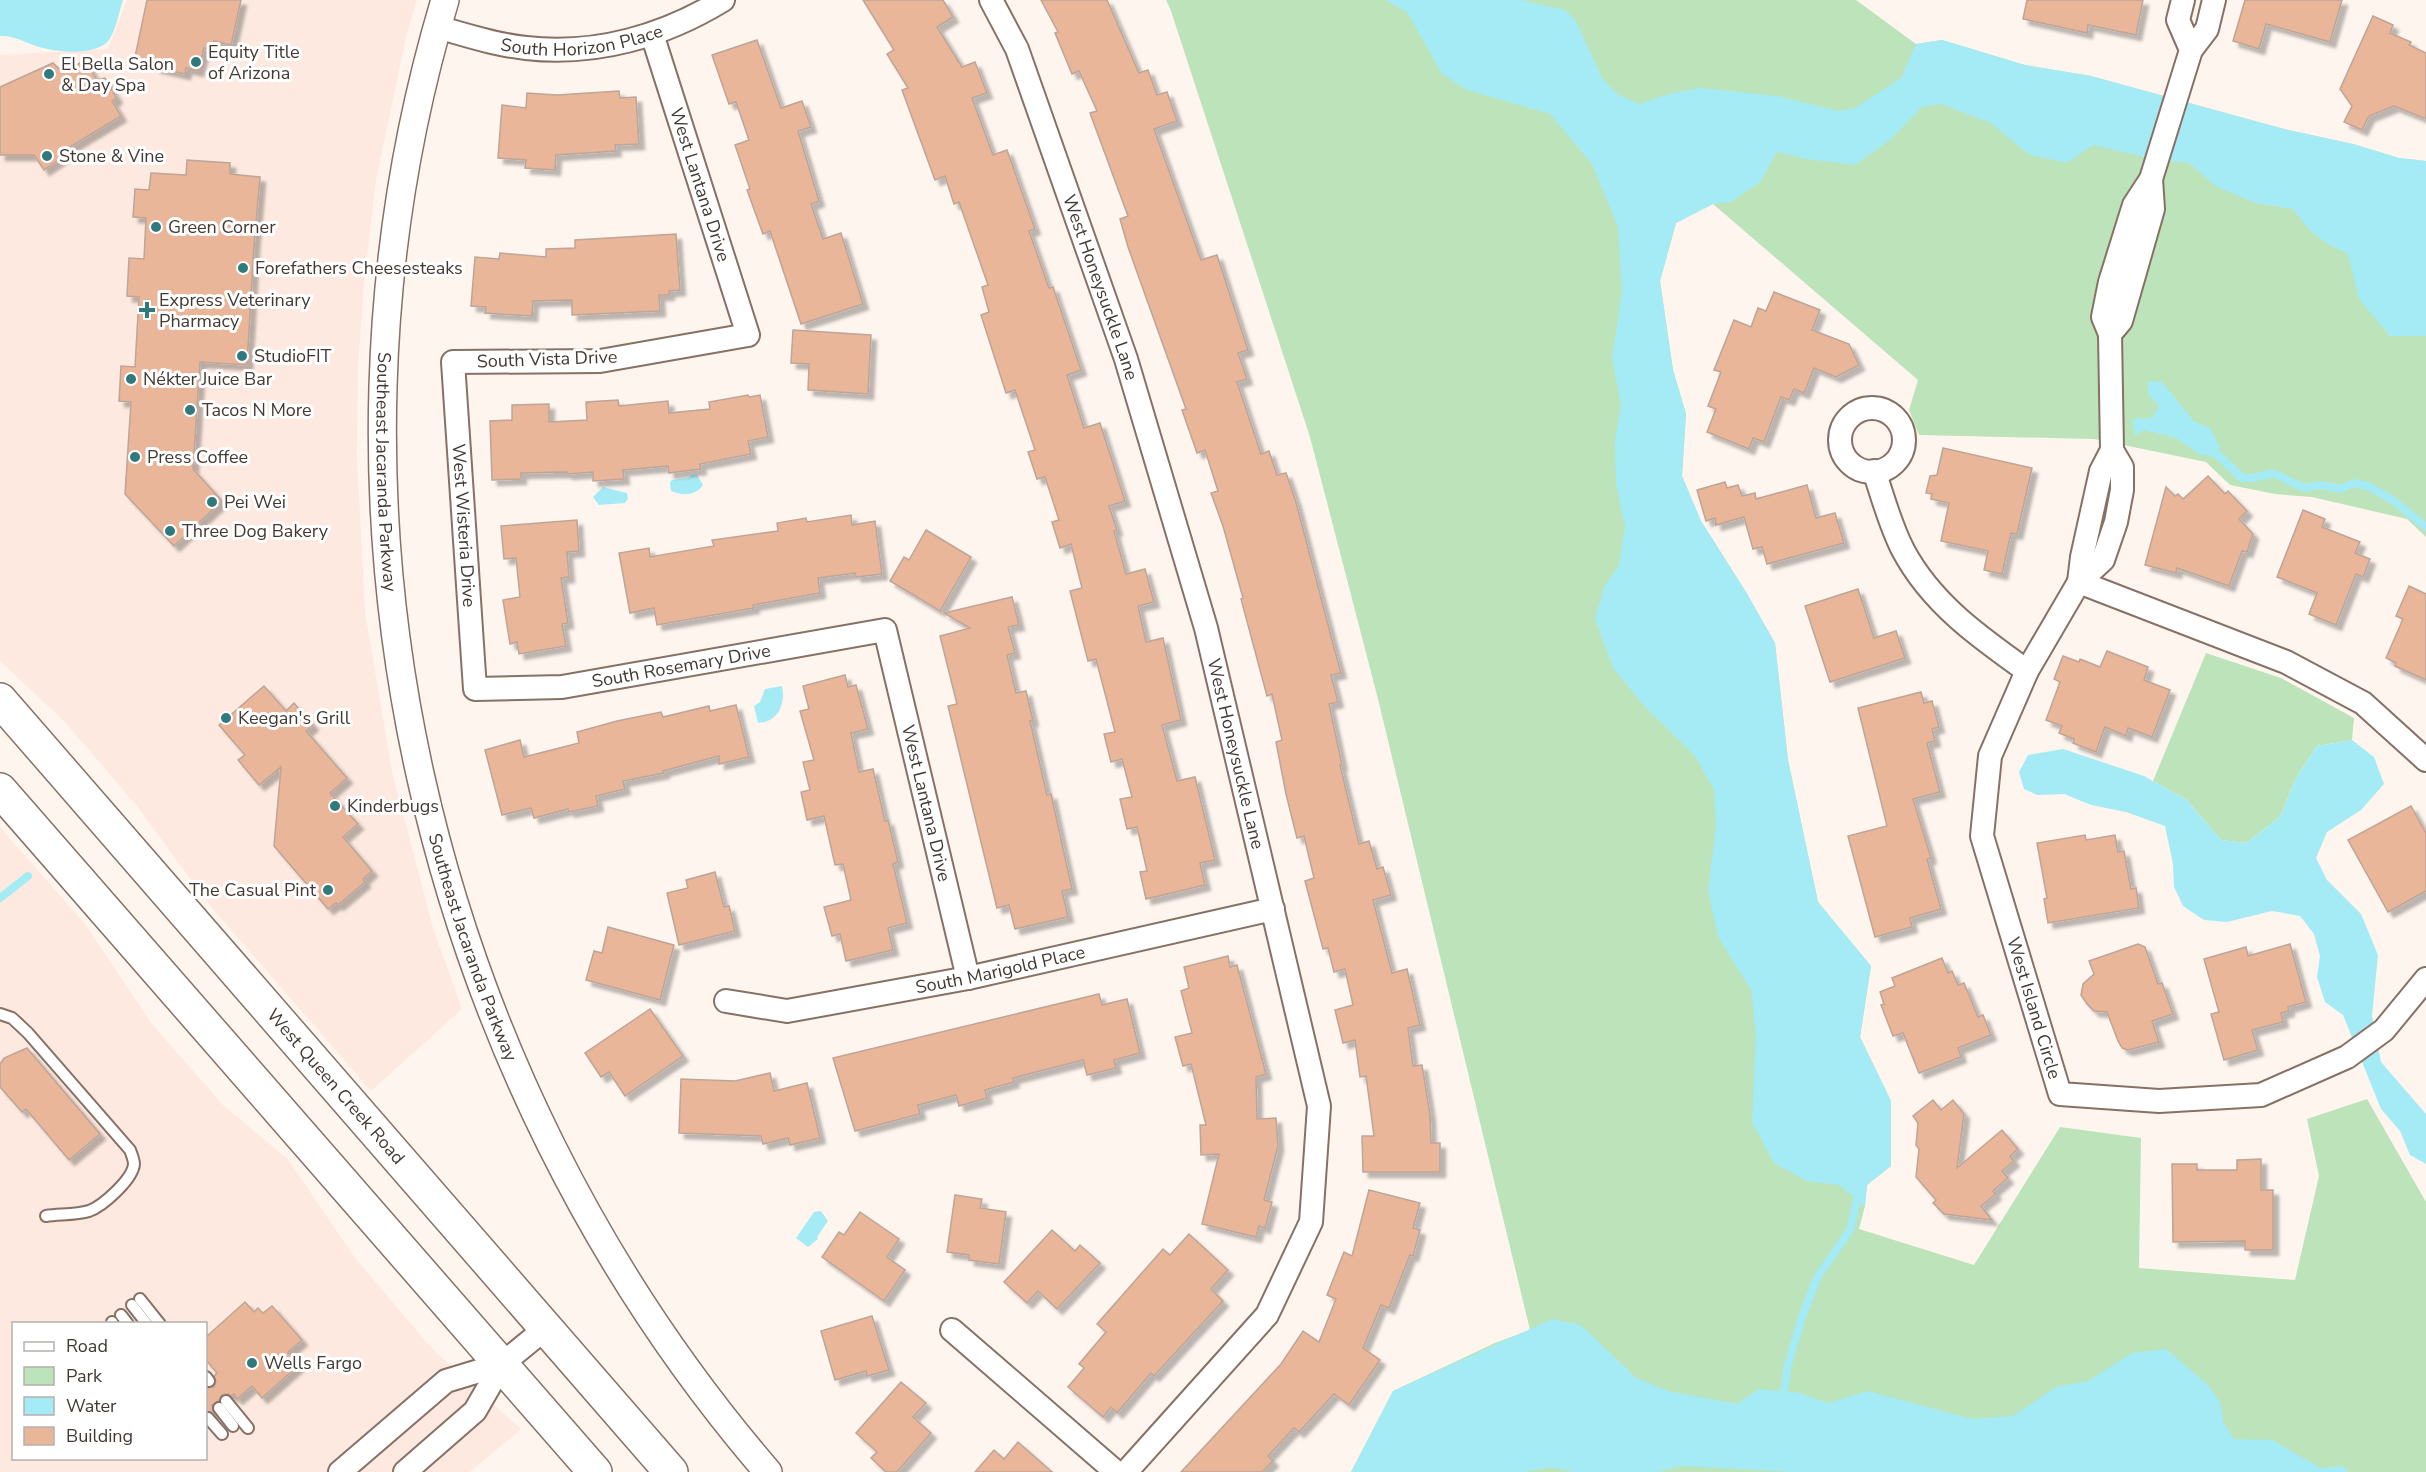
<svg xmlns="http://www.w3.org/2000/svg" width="2426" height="1472" viewBox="0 0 2426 1472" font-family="'Nunito Sans',sans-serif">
  <defs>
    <filter id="shadow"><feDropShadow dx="5.5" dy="5.5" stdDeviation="1.5" flood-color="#0004"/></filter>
  </defs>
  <rect width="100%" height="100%" fill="#fff5ef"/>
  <g fill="#fde9df" fill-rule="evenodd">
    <path d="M127,0H417L407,33L376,180L365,273L358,365L357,457L365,611L392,772L433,928L462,1009L371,1091L212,908L136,805L65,722L0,661V55L108,49Z"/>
    <path d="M0,827L85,924L152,1024L223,1105L288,1159L355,1258L435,1352L521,1429L470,1472H0ZM14,1324H206V1458H14Z"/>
  </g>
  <g fill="#bce3b9">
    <path d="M1166,0H1856L1916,44L1942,40L2025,65L2091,76L2284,129L2353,144L2399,158L2426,161V537L2407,519L2312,497L2275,494L2230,485L2206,462L2094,439L1919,435L1909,410L1918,380L1713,204L1676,223L1660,281L1673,370L1686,414L1682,476L1701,521L1746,592L1775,643L1788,760L1818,902L1871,966L1860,1037L1891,1101V1166L1867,1185L1865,1206L1859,1229L1974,1265L2060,1127L2141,1138L2139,1268L2295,1280L2319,1176L2307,1119L2367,1099L2426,1202V1472H1351L1393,1391L1495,1343L1530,1330L1378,699L1310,437L1171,11Z"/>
    <path d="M2206,653L2281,678L2354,718L2352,740L2317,746L2297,776L2280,817L2246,843L2221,840L2187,800L2153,781Z"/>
  </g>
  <g fill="#a5ebf5">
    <path d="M0,0H123C119,12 116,30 109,40C96,57 53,52 36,46C25,42 12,35 0,36Z"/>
    <path d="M1385,0H1520L1565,10L1576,21L1602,78L1617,94L1639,104L1669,94L1700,88L1777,96L1839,111L1855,108L1901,78L1916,44L1942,40L2025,65L2091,76L2284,129L2353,144L2399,158L2426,161V336H2390L2359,299L2348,254C2320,241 2311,234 2293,209L2256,203L2217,187L2189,163L2149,158L2093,145L2067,163L2028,154L1991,123L1941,104L1922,107L1890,140L1855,165L1806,159L1777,152L1760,182L1731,202L1713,204L1676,223L1660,281L1673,370L1686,414L1682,476L1701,521L1746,592L1775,643L1788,760L1818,902L1871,966L1860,1037L1891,1101V1166L1867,1185L1865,1206L1839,1185L1807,1181L1774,1163L1752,1122L1756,1033L1751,990L1718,937L1708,890L1716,826L1714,790L1695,756L1645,707L1613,668L1595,619L1604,587L1619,565L1625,526L1616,484L1615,440L1621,404L1612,358L1622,292L1618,227L1592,164L1550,114L1467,90L1442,74L1407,12Z"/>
    <path d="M2161,381L2194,421L2210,428L2220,447L2214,457L2199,454L2176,438L2144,430L2135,436L2132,419L2152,418L2159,406L2148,394V382Z"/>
    <path d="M692,475H697L703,485C696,496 682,496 671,491L670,482L672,480L688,478Z"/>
    <path d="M603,487L627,493L628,499L625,503L599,505L593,497Z"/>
    <path d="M782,686C786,704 778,722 758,723L754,706L760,702L765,689Z"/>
    <path d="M2352,740L2374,757L2384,784L2361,810L2327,832L2316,858L2327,880L2361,914L2378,955L2372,1016L2381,1062L2426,1114V1164L2410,1155L2400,1131L2381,1109L2343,1015L2325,1002L2317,977L2320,956L2314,934L2300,916L2272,911L2227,922L2204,920L2183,906L2174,887L2173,864L2165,826L2126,812L2091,805L2064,794L2037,795L2024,789L2019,772L2028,755L2063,749L2144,776L2187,800L2221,840L2246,843L2280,817L2297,776L2317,746Z"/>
    <path d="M821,1211L828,1221L817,1237L818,1239L808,1247L796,1238L814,1212Z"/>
    <path d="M1552,1319L1581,1325L1636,1378L1669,1391L1737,1404L1759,1389L1800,1393L1828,1403L1868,1391L1972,1419L2013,1416L2056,1387L2088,1381L2132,1353L2166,1349L2208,1385L2220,1402L2224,1423L2234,1439L2272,1440L2321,1468L2343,1466L2349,1472H1795L1682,1466L1656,1472H1574L1550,1467L1525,1472H1351L1393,1391Z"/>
  </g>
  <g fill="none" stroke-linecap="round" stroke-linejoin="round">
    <g stroke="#a5ebf5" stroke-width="8">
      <path d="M2216,453L2242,478H2253L2273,473L2304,488L2321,485L2340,489L2354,483L2368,486L2394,501L2426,527"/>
      <path d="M0,898L28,876"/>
      <path d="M1784,1390L1788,1365L1801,1320L1817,1278L1850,1230L1857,1200"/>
    </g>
  </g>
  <g fill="#e9b69a" stroke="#bda598" stroke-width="1.5" filter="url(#shadow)">
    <path d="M147,0H241L231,45L214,41L212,50L204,48L198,71L186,68L185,74L154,67L155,62L135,57Z"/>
    <path d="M863,0H943L953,17L937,27L962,67L975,62L987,93L972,98L993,155L1007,150L1035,229L1029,231L1049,288L1053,287L1081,370L1067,375L1084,428L1100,423L1125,501L1109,506L1117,530L1114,531L1126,574L1145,569L1154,602L1138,606L1146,642L1163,638L1181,720L1162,725L1177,781L1195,777L1215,860L1200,863L1205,885L1146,899L1140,872L1147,871L1137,827L1127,829L1120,799L1132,797L1122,759L1111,762L1104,734L1115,732L1096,659L1088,661L1070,591L1082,588L1071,544L1060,548L1052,522L1059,520L1045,477L1037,479L1028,452L1035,450L1015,390L1006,393L981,315L989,312L982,287L988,285L959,202L954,204L945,176L935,180L902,90L908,88L887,54L894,50Z"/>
    <path d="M1041,0H1107L1139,73L1148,70L1157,95L1167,92L1177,121L1154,129L1201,260L1217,255L1248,350L1238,353L1247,379L1237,382L1261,454L1269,451L1277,475L1286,473L1296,502L1333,644L1341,673L1331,675L1338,702L1329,704L1342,765H1340L1359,844L1369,841L1377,869L1383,867L1391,895L1373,900L1392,973L1407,969L1420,1025L1408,1028L1413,1066L1422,1065L1430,1115L1431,1143H1440V1172H1363L1362,1136H1374L1366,1076L1360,1077L1355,1040L1343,1043L1335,1010L1353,1005L1345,969L1334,972L1328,948L1323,949L1305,881L1314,878L1304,836L1297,838L1286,794L1276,742L1282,740L1272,694L1267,696L1241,599L1243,598L1223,526L1211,493L1218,491L1205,450L1197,453L1182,410L1186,409L1128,247L1120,219L1128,216L1090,113L1097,111L1079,71L1072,74L1055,33L1058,32Z"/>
    <path d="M2027,0H2143L2136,35L2088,25L2087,33L2023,19Z"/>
    <path d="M2245,0H2342L2330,42L2266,24L2259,49L2233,41Z"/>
    <path d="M2373,16L2393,25L2390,33L2411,42L2409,45L2426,53V119L2394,106L2369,116L2362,130L2344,122L2352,106L2340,89Z"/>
    <path d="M757,40L781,108L802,101L811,127L798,131L819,201L811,204L823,239L841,233L863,304L801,324L770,231L763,234L747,190L750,189L735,145L749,140L736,102L729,104L712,55Z"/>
    <path d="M85,60L97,80L105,78L117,98L112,101L121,116L68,148L69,153L44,170L34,155H0V87L53,63L63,73Z"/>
    <path d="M619,91L620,98L636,97L639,144L615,145L616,151L556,155L555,170L525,168L526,160L498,158L502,105L526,108L527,93L557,95Z"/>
    <path d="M187,160L230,163V174L260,177L254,245L247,365L200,362L193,469L222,501L174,546L125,494L131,402L119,401L121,366L135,367L139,297L127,296L129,258L144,259L146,218L133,217L135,189L149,190L151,173L186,175Z"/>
    <path d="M676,234L680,290L669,291V295H659L660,311L572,315V300L533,301L532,316L485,313L486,307L471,306L475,257L499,259L500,253L546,257V249L575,248V240Z"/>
    <path d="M1774,292L1820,310L1812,330L1849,344L1859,365L1836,377L1814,368L1804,393L1794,389L1789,400L1781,397L1764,442L1753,438L1749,449L1707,432L1716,409L1708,406L1721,372L1714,370L1734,320L1751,327L1758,308L1766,311Z"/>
    <path d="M793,330L871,335L868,394L808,390L809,364L791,363Z"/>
    <path d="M748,395L749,397L760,395L768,437L748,441L751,454L700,464L701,469L669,473L668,466L623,470L624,479L593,481V472L567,474V472L521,473V479L492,480L490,421L512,420V405L549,404V422L587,420L586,402L618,400L619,406L668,401L669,413L710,409L709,402Z"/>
    <path d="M1943,448L2032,468L2017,534L2011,533L2002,574L1984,570L1988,551L1941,541L1949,503L1931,499L1932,494L1926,493L1930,476L1937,475Z"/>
    <path d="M2208,476L2225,494L2228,491L2247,511L2239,519L2253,534L2247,552L2242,551L2229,586L2177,568L2176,573L2145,565L2166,487L2175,496L2178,494L2183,499Z"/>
    <path d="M1725,482L1727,488L1738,485L1742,496L1755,493L1756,499L1807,485L1816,518L1835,513L1844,543L1767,564L1762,547L1753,549L1744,517L1716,525L1715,518L1706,521L1697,490Z"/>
    <path d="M2303,510L2325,519L2322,527L2360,542L2355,553L2370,559L2363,577L2356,574L2336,625L2309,614L2317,593L2277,577Z"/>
    <path d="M851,515L852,525L875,521L882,574L856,577L855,573L818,578L820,593L753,605L754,608L657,625L654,608L630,613L619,553L649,548L650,557L714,546L712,540L778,531L777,523L806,518L807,522Z"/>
    <path d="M577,520L579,551L567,552L569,577L561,578L568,623L562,624L566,646L519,654L517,642L510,644L503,600L520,597L516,558L504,559L501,526Z"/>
    <path d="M926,530L971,557L940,611L890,581L904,557L909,560Z"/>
    <path d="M2409,586L2426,594V680L2395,666L2396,663L2386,658L2403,619L2396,616Z"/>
    <path d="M1858,589L1874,638L1896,631L1905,658L1830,682L1805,606Z"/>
    <path d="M1012,597L1019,625L1008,627L1015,653L1007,655L1016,693L1026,691L1033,721H1030L1047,795L1051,794L1072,889L1062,891L1068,917L1015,929L1009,905L997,908L948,706L957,704L940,636L970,628L944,613Z"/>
    <path d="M2107,651L2148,667L2144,680L2170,690L2152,737L2128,728L2126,736L2105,727L2096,752L2073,743L2074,739L2059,733L2062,726L2046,720L2060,682L2054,679L2063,656L2079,662L2080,659L2100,667Z"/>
    <path d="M845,675L848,687L856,685L868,729L851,733L859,772L873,769L885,821L888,820L898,862L893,864L907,923L888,928L893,950L846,961L840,934L832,936L824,907L851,900L843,864L835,865L824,816L807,820L801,792L810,790L803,762L814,760L800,711L809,709L803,686Z"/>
    <path d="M264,686L286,711L294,703L313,725L306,731L347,778L330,793L358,824L343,837L372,871L363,879L365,882L338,905L336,903L328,909L274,846L281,767L259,785L238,760L245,755L219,725Z"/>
    <path d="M1921,692L1924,703L1932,701L1939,727L1932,729L1935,741L1927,743L1940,792L1913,799L1931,858L1927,859L1941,909L1910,918L1912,927L1875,937L1848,836L1887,826L1858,708Z"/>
    <path d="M736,705L749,757L719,764V756L663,771L664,773L623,781L625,789L596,796L598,806L569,812L568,809L534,818L531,808L502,815L485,750L520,740L524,757L579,743L577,732L617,721L661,712L663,717L709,706L710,711Z"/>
    <path d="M2411,806L2426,833V891L2388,912L2348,840Z"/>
    <path d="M2085,835L2086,840L2115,835L2118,852L2124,851L2131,889L2136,888L2139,908L2048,923L2044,899L2047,898L2037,843Z"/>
    <path d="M715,872L724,907L729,906L735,931L679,945L667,893L688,888L686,880Z"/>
    <path d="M608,927L674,945L660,1000L586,980L594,951L602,953Z"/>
    <path d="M2138,944L2145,947L2158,984L2162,983L2173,1014L2152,1021L2159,1042L2128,1050L2122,1048L2118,1041L2107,1012L2094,1011L2087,1004L2081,995L2083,984L2094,974L2089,961Z"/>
    <path d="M2290,944L2306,1002L2288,1007L2289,1011L2281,1013L2283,1022L2252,1030L2258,1050L2224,1060L2211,1014L2219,1012L2204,959L2246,947L2248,956Z"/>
    <path d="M1228,956L1230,967L1237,965L1266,1074L1256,1077L1257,1119L1276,1118L1278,1146L1264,1200L1272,1202L1265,1228L1259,1226L1256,1237L1202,1224L1219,1154L1201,1155L1200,1125H1206L1191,1064L1183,1066L1175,1037L1192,1033L1181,991L1189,988L1184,967Z"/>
    <path d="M1942,958L1948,973L1952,971L1958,985L1964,983L1978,1017L1983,1015L1991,1035L1958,1048L1961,1057L1919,1073L1903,1033L1893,1036L1881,1005L1884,1004L1880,992L1895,986L1892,978Z"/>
    <path d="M1099,994L1102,1005L1127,999L1140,1053L1114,1060L1116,1068L1087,1075L1083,1060L1013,1078L1014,1082L985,1090L987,1098L959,1106L956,1095L918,1105L920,1114L855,1131L833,1058Z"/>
    <path d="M650,1009L683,1056L625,1096L609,1072L601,1077L585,1053Z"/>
    <path d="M27,1048L100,1134L69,1160L26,1109L22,1112L0,1087V1064L4,1058Z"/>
    <path d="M770,1073L774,1091L807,1083L820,1138L790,1145L788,1138L763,1144L761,1136L679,1133L681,1079L735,1081Z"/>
    <path d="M1933,1100L1941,1110L1953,1100L1964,1114L1957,1168L2002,1130L2018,1149L2010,1156L2014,1161L2002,1171L2008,1178L1993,1191L1996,1194L1981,1206L1992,1220L1944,1214L1933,1203L1936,1200L1916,1177L1919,1149L1916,1145L1918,1123L1913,1116Z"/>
    <path d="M2261,1159V1190H2273V1250H2245V1241L2173,1242L2172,1164H2197V1170H2237V1160Z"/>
    <path d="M1369,1190L1420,1203L1413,1228L1420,1230L1413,1256L1410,1255L1389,1308L1381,1305L1363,1348L1380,1360L1349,1405L1334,1394L1299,1432L1294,1428L1268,1456L1273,1461L1262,1472H1181L1281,1364L1303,1331L1319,1342L1336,1299L1327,1295L1344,1252L1352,1256Z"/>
    <path d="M955,1195L982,1199L980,1208L1006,1212L999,1264L969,1260V1255L947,1252Z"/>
    <path d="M860,1212L899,1239L887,1257L905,1270L884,1301L822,1257L839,1232L844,1235Z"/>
    <path d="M1052,1230L1075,1251L1080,1245L1100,1263L1057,1309L1038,1291L1027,1303L1004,1282Z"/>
    <path d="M1189,1234L1228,1270L1211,1289L1223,1301L1154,1376L1151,1373L1117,1413L1111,1407L1103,1417L1068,1387L1084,1368L1079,1364L1106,1332L1097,1324L1163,1249L1170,1255Z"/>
    <path d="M245,1302L254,1312L258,1308L263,1313L272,1306L302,1340L288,1352L299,1365L262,1398L252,1386L237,1399L234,1394L232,1396L228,1394L222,1395L219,1401L212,1405L213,1413L206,1411V1388L214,1387L216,1381L214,1376L217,1373L206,1360V1337Z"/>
    <path d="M872,1316L889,1370L867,1376L866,1371L835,1380L821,1331Z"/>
    <path d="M901,1382L926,1403L913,1417L931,1433L897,1472H886L871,1458L877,1452L856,1433Z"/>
    <path d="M1018,1442L1052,1472H975L994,1450L1004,1459Z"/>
  </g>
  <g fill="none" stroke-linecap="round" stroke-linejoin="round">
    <defs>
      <g id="service">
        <path d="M0,1014L12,1018L28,1033L130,1150C132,1155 134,1160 134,1164C133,1179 103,1206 89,1211C76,1215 59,1214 46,1216"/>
        <path d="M140,1299L160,1324"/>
        <path d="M132,1305L147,1324"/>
        <path d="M121,1315L128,1324"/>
        <path d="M112,1322L113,1324"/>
        <path d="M206,1377L209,1381"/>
        <path d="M226,1401L248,1428"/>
        <path d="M219,1408L233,1426"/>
        <path d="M208,1418L222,1434"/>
      </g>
      <g id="minor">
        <path id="s1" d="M991,0L1017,49L1126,359L1206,628L1319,1106L1311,1222L1267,1315L1126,1472"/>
        <path d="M2183,0L2178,20L2191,50"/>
        <path id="s2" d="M2214,0L2207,29L2191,50L2151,179L2134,205L2110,282L2103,317L2110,334L2112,450L2122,467V490L2116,522L2103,560L2079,582L2027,671L1990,756L1982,836L2060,1094L2159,1101L2261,1095L2347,1057L2384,1030L2426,979"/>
        <path id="s3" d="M437,27C466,35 496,45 526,48C596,56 664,36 723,0"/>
        <path id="s4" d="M652,34L748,335L600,361L453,362L475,689L562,687L885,630L968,978"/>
        <path d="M2110,334L2121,321L2153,209L2151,179"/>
        <circle cx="1872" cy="440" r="32"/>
        <path d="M1874,471C1883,497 1890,525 1903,550C1931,603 1979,637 2027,671"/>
        <path d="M2079,582L2286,662L2363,703L2426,760"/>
        <path d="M2079,582L2082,557L2101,471L2112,450"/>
        <path id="s5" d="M726,1001L787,1011L968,978L1273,909"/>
        <path d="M952,1330L1116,1472"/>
        <path d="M340,1472L446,1381L502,1364"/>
        <path d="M405,1472L475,1411L502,1364L546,1328"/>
      </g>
      <g id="tertiary">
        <path id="s6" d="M445,0C293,506 424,1073 768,1472"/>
      </g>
      <g id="primary">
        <path id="s7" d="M0,700L671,1472"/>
        <path d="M0,790L595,1472"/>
      </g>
    </defs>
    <use href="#service" stroke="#877165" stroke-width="14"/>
    <use href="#minor" stroke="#877165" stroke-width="26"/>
    <use href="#tertiary" stroke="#877165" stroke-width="30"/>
    <use href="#primary" stroke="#877165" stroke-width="36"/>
    <use href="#service" stroke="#fff" stroke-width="10"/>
    <use href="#minor" stroke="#fff" stroke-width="22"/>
    <use href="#tertiary" stroke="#fff" stroke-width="27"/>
    <use href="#primary" stroke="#fff" stroke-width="33"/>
  </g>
  <g fill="#30797d" stroke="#fff" stroke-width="2">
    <circle cx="196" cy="62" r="6"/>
    <circle cx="49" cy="74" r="6"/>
    <circle cx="47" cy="156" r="6"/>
    <circle cx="156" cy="227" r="6"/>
    <circle cx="243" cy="268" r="6"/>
    <path d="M144 301h6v6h6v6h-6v6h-6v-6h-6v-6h6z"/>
    <circle cx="242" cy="356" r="6"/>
    <circle cx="131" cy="379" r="6"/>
    <circle cx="190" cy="410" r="6"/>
    <circle cx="135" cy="457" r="6"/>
    <circle cx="212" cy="502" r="6"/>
    <circle cx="170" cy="531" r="6"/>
    <circle cx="226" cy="718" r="6"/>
    <circle cx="335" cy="806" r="6"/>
    <circle cx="328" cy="890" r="6"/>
    <circle cx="252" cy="1363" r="6"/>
  </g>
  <g text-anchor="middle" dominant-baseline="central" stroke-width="6" stroke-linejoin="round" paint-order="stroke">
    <g font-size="18" fill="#433933" stroke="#fff">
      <text stroke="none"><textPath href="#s3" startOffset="148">South Horizon Place</textPath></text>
      <text stroke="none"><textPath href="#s4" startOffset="158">West Lantana Drive</textPath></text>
      <text stroke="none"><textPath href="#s1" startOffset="308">West Honeysuckle Lane</textPath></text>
      <text transform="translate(547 359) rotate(-2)">South Vista Drive</text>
      <text stroke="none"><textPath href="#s6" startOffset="478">Southeast Jacaranda Parkway</textPath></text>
      <text stroke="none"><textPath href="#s4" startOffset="777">West Wisteria Drive</textPath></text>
      <text stroke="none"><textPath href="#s4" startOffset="1149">South Rosemary Drive</textPath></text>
      <text stroke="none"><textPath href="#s1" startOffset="794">West Honeysuckle Lane</textPath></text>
      <text stroke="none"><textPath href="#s4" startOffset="1534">West Lantana Drive</textPath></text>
      <text stroke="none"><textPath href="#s6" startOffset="964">Southeast Jacaranda Parkway</textPath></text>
      <text stroke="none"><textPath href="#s5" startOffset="279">South Marigold Place</textPath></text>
      <text stroke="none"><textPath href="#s2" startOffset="1077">West Island Circle</textPath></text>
      <text stroke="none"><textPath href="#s7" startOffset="512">West Queen Creek Road</textPath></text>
    </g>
    <g font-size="18" fill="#433933" stroke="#fff" text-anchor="start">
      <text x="208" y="52">Equity Title<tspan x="208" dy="21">of Arizona</tspan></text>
      <text x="61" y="64">El Bella Salon<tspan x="61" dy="21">&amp; Day Spa</tspan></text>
      <text x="59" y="156">Stone &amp; Vine</text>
      <text x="168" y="227">Green Corner</text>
      <text x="255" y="268">Forefathers Cheesesteaks</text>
      <text x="159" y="300">Express Veterinary<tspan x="159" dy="21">Pharmacy</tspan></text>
      <text x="254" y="356">StudioFIT</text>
      <text x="143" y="379">Nékter Juice Bar</text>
      <text x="202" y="410">Tacos N More</text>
      <text x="147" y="457">Press Coffee</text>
      <text x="224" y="502">Pei Wei</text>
      <text x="182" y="531">Three Dog Bakery</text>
      <text x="238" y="718">Keegan's Grill</text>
      <text x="347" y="806">Kinderbugs</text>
      <text x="316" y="890" text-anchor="end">The Casual Pint</text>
      <text x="264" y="1363">Wells Fargo</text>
    </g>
  </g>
  <rect x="12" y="1322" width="195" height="138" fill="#ffffff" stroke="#b4b0ad" stroke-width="1.5"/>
  <rect x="24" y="1342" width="30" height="9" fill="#ffffff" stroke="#b4b0ad" stroke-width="1.5"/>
  <text x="66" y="1352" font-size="18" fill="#433933">Road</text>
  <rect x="24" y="1367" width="30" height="18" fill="#bce3b9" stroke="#b4b0ad" stroke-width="1.5"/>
  <text x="66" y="1382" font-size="18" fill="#433933">Park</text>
  <rect x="24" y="1397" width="30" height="18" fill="#a5ebf5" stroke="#b4b0ad" stroke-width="1.5"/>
  <text x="66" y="1412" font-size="18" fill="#433933">Water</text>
  <rect x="24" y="1427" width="30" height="18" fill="#e9b69a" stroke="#b4b0ad" stroke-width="1.5"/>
  <text x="66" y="1442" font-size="18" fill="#433933">Building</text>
</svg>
